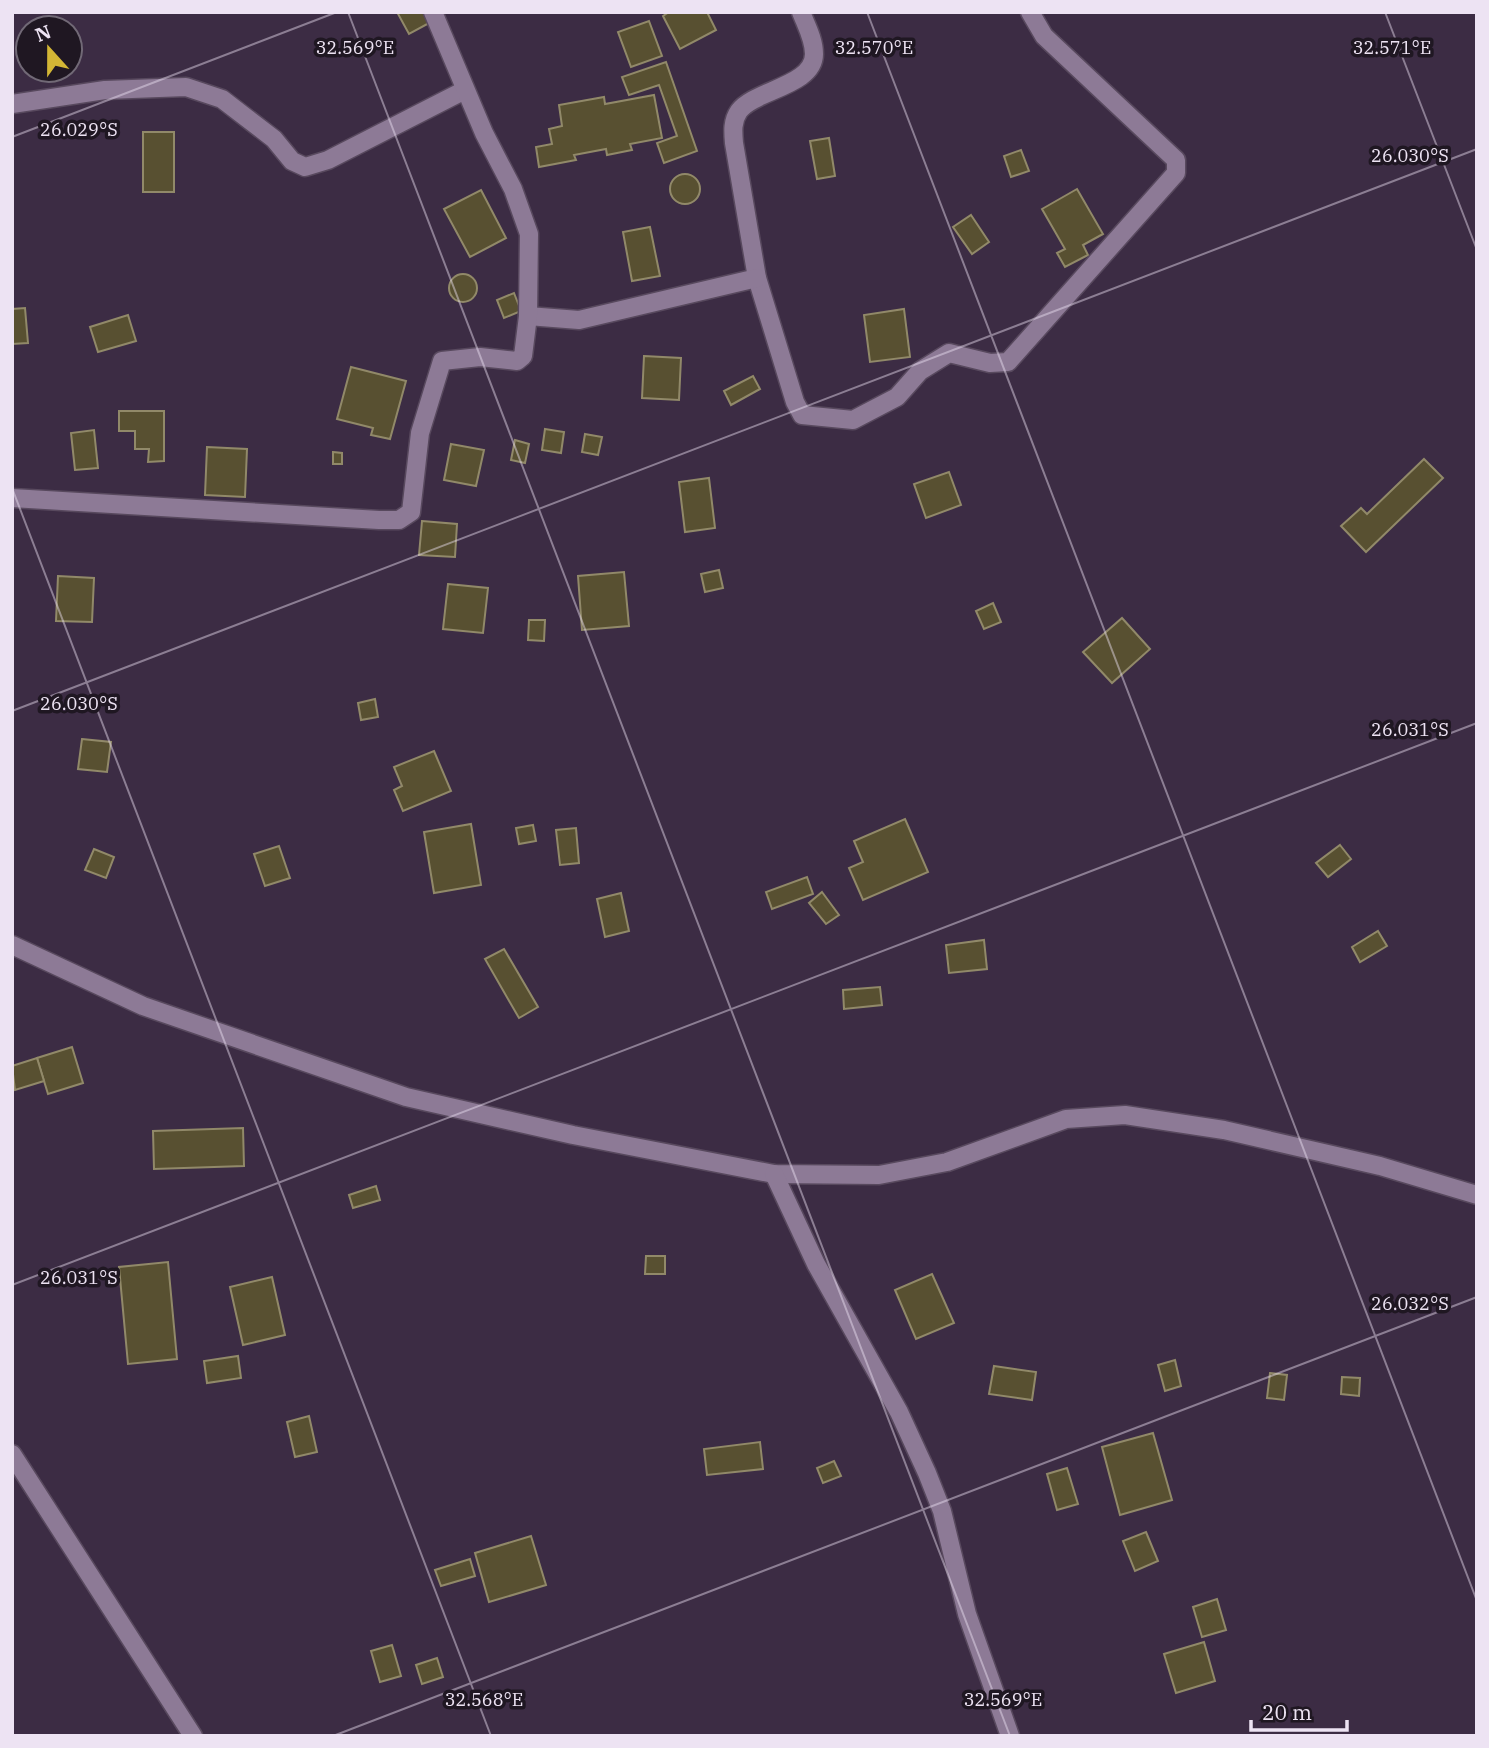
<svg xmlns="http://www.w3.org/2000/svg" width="1489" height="1748" viewBox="0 0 1489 1748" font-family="'IBM Plex Serif',serif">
  <rect width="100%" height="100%" fill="#3c2c44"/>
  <g fill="#585031" stroke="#918969" stroke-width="2">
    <path d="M397,12H426L431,22L409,34Z"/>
    <path d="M669,12H707L716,30L680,49L663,16Z"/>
    <path d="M649,21L662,56L631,67L618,32Z"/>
    <path d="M666,62L697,151L664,163L657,143L677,136L659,85L629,95L622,77Z"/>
    <path d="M654,95L662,138L630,144L632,150L607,155L606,149L574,155L576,160L539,167L536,147L552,144L549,129L562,126L559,105L604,97L605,104Z"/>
    <rect x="143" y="132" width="31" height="60"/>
    <path d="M829,138L835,176L817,179L810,141Z"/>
    <path d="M1021,150L1029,171L1011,177L1004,156Z"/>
    <circle cx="685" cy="189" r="15"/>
    <path d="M1077,189L1103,234L1083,245L1088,255L1065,267L1057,253L1065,249L1042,209Z"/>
    <path d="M481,190L506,238L470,257L444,209Z"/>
    <path d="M971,215L989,242L972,254L953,227Z"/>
    <path d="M650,227L660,276L632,281L623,232Z"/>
    <circle cx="463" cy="288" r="14"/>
    <path d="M514,293L521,311L504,318L497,300Z"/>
    <path d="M25,308L28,343L12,344V309Z"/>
    <path d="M904,309L910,357L870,362L864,315Z"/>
    <path d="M128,315L136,341L98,352L90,327Z"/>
    <path d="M644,356L681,358L679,400L642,398Z"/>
    <path d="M351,367L406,381L390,439L371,435L373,428L337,419Z"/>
    <path d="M753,376L760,389L731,405L724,391Z"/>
    <path d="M119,411H164V461L148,462L149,449H135V431H119Z"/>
    <path d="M545,429L564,432L561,453L542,450Z"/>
    <path d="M94,430L98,468L75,470L71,433Z"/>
    <path d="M585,434L602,437L598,455L582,452Z"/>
    <path d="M515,440L529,444L525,463L511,460Z"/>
    <path d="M451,444L484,450L476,486L444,480Z"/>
    <path d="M207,447L247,449L245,497L205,495Z"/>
    <path d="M333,452L342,453V464H333Z"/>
    <path d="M1424,459L1443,478L1366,552L1341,526L1361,508L1367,514Z"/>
    <path d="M949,472L961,505L926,518L914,484Z"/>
    <path d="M709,478L715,528L685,532L679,482Z"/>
    <path d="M422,521L457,524L455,557L419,555Z"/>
    <path d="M719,570L723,588L705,592L701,574Z"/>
    <path d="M624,572L629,626L582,630L578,576Z"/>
    <path d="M58,576L94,578L92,622L56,621Z"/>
    <path d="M448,584L488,588L483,633L443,629Z"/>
    <path d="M993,603L1001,622L984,629L976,611Z"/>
    <path d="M1122,618L1150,649L1112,683L1083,652Z"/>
    <path d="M529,620H545L544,641L528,640Z"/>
    <path d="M375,699L378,717L361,720L358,703Z"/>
    <path d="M82,739L111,742L107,772L78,769Z"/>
    <path d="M434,751L451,791L403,811L394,790L402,786L394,767Z"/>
    <path d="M905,819L928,872L863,900L849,868L863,862L854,841Z"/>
    <path d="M471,824L481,885L434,893L424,832Z"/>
    <path d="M533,825L536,841L519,844L516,828Z"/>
    <path d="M576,828L579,863L560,865L556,830Z"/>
    <path d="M1340,845L1351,859L1328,877L1316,863Z"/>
    <path d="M279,846L290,878L265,886L254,854Z"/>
    <path d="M94,849L114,857L106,878L85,870Z"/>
    <path d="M807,877L813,894L772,909L766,892Z"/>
    <path d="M822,892L839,915L826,924L809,903Z"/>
    <path d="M621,893L629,931L605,937L597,899Z"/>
    <path d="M1378,931L1387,946L1360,962L1352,947Z"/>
    <path d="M984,940L987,969L949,973L946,945Z"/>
    <path d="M504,949L538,1007L519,1018L485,959Z"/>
    <path d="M880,987L882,1005L844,1009L843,990Z"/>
    <path d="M72,1047L83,1083L48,1094L37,1058Z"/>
    <path d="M37,1058L44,1081L15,1090L12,1066Z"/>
    <path d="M243,1128L244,1166L154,1169L153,1131Z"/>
    <path d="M376,1186L380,1200L353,1208L349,1195Z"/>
    <path d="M646,1256H665V1274H645Z"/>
    <path d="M168,1262L177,1359L128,1364L119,1267Z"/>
    <path d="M932,1274L954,1323L916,1339L895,1290Z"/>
    <path d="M272,1277L285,1335L243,1345L230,1287Z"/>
    <path d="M238,1356L241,1378L207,1383L204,1361Z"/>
    <path d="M1175,1360L1181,1386L1165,1391L1158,1365Z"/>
    <path d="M994,1366L1036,1372L1032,1400L989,1394Z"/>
    <path d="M1270,1373L1287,1375L1284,1400L1267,1398Z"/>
    <path d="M1342,1377L1360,1378L1359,1396L1341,1394Z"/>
    <path d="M309,1416L317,1452L295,1457L287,1422Z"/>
    <path d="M1153,1433L1172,1500L1120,1515L1102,1447Z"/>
    <path d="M760,1442L763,1469L707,1475L704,1449Z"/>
    <path d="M834,1461L841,1476L823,1483L817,1468Z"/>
    <path d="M1067,1468L1078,1504L1057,1510L1047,1474Z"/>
    <path d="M1146,1532L1158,1561L1135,1571L1123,1541Z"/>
    <path d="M531,1536L546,1585L489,1602L475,1553Z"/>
    <path d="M470,1559L475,1576L441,1586L435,1570Z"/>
    <path d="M1217,1599L1226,1630L1202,1637L1193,1607Z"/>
    <path d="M1204,1642L1215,1681L1176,1693L1164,1654Z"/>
    <path d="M392,1645L401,1676L380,1682L371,1651Z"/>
    <path d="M437,1658L443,1677L422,1684L416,1665Z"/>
  </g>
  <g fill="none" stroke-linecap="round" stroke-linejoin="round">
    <defs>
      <g id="minor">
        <path d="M801,12C806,25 814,39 814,54C814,86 754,90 739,111C732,121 733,132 734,143L757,278L795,402L802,415L853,420L897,397L920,371L949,353L990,363L1008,362L1176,173V160L1044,36L1030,12"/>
        <path d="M12,104L105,90L186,87L222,99L274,139L292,161L305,167L328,160L465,90"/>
        <path d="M528,316L579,320L757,278"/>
        <path d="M12,498L379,520H399L411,512L420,433L442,361L480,357L517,361L523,356L528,316L529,234L513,189L484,133L433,12"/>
        <path d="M12,945L143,1006L406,1097L573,1135L774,1174L879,1175L947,1162L1066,1119L1125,1115L1224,1130L1380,1166L1477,1195"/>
        <path d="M774,1174L816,1264L899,1412L927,1473L942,1511L967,1614L1010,1736"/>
        <path d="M12,1454L193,1736"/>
      </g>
    </defs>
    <use href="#minor" stroke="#58495e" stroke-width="21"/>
    <use href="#minor" stroke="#8d7a96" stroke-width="18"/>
  </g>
  <path fill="none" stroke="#ede3f3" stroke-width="2" stroke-opacity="0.45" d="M348,12L1010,1736M867,12L1477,1601M1385,12L1477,250M12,137L337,12M12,488L491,1736M12,711L1477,149M12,1285L1477,723M333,1736L1477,1297"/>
  <g font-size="18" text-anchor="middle" fill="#ede3f3" stroke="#1f1722" stroke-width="7" stroke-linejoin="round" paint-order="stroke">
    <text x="355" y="54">32.569°E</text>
    <text x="874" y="54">32.570°E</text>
    <text x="1392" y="54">32.571°E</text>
    <text x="79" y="136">26.029°S</text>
    <text x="1410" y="162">26.030°S</text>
    <text x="79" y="710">26.030°S</text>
    <text x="1410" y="736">26.031°S</text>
    <text x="79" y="1284">26.031°S</text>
    <text x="1410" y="1310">26.032°S</text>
    <text x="484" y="1706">32.568°E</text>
    <text x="1003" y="1706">32.569°E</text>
  </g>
  <rect width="1489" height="1748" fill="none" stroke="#ede3f3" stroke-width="28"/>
  <g transform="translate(49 49) rotate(339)"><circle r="33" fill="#1f1722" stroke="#716976" stroke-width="2"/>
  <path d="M0-5L12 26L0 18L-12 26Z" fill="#d3b635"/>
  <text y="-10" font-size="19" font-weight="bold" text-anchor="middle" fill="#ede3f3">N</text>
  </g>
  <path d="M1251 1720v10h96v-10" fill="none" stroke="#ede3f3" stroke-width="3.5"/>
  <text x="1262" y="1720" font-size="21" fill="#ede3f3" stroke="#1f1722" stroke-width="5" paint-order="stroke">20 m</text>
</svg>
